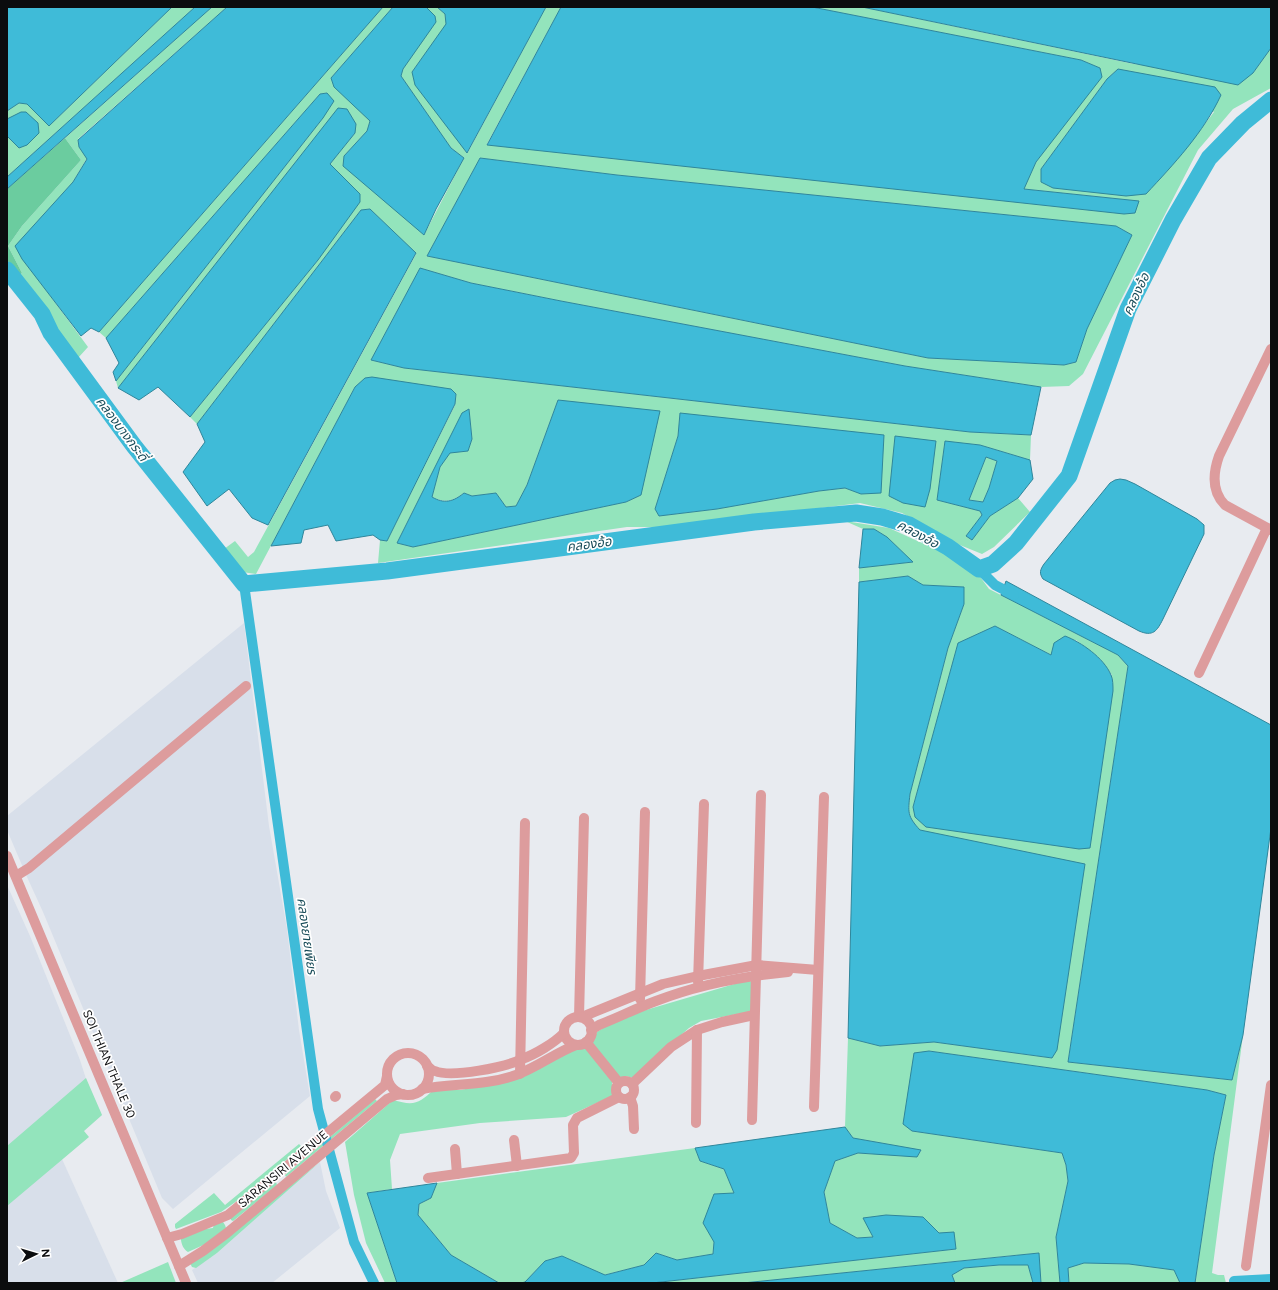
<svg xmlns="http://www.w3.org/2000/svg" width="1278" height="1290" viewBox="0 0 1278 1290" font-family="Figtree,'Noto Sans Thai',sans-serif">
  <rect width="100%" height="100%" fill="#e8ebf0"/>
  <g fill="#d8dfea">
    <path d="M244,623L269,826L287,929L299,1030L310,1096L173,1209L162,1198L43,912L27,877L7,830V816Z"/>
    <path d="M7,885L30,936L80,1060L87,1082L102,1115L7,1197Z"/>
    <path d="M62,1159L118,1283H7V1205Z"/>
    <path d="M320,1162L326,1191L340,1228L272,1283H198L192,1270L217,1253Z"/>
  </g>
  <g fill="#93e4bc" fill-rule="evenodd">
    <path d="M172,7H195L7,177V111L19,103L27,104L49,126Z"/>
    <path d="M212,7H227L78,139L79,147L87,158L73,182L16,246L23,259L88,347L78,358L18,276L22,273L8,246L22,226L81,160L65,138Z"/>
    <path d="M383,7H393L331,78L370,121L367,131L344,156L424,235L464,158L451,148L401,76L403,69L435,16L426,7H437L445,14L447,24L412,72L468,152L546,7H561L487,144L1139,201L1023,189L1036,162L1100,68L1081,60L812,7H862L1134,64L1253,73L1271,48V88L1233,109L1198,150L1083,374L1069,386L1041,387L905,366L561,301L471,283L420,268L371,360L404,368L970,432L1031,435L1030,460L980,445L945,442L937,500L980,511L982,515L966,536L972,540L990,516L1018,498L1030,512L994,547L982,554L955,543L902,513L860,503L670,527H627L378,563L380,540L387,541L455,405L456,394L355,387L256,574L242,572L224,549L235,541L248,557L254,552L416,254L370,209L361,210L197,424L190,417L318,260L360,194L330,164L355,133L338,109L118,388L116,381L323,118L327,93L320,94L106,338L99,332ZM1118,69L1214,112L1191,142L1159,180L1041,182V169L1107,79ZM480,158L617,175L1116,226L1132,235L1087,329L1076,362L1064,365L928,358L427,256ZM558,400L641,495L626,502L413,547L397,543L462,414L469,409L472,439L468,451L450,452L440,467L432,497C444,503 452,502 464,493L472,496L496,493L506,507L516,506L527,485ZM680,414L861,494L845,488L819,491L717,509L659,516L655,509L678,436Z"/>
    <path d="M986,457L997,461L989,488L983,502L969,500Z"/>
    <path d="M845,521L889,528L944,553L978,574L989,589L1118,655L1128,666L1068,1062L1231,1080L1243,1035L1212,1273L1218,1275H1224L1226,1283H1195L1214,1155L1226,1095L1207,1090L929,1051L912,1131L1062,1153L1066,1165L1068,1181L1056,1237L1060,1283H1041L1038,1253L743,1283H652L956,1249L923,1217L864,1218L874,1237L857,1238L830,1223L824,1192L835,1161L858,1153L917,1156L921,1151L853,1138L845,1127L848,1038L880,1046L934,1042L1052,1058L920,830C907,816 908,812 910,794L948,648L964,604V587L923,585L908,576L859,582V568L912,562L887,537L874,529H863ZM995,626L1051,655L1076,640L1099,658L1112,675L913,807L958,644Z"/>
    <path d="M748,980L752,982L753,1011L701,1021L689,1028L633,1078L626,1076L612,1082V1096L566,1117L480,1123L400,1134L390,1160L392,1189L367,1193L397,1283H385L366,1243L354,1195L345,1142L393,1100C414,1106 419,1104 434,1089L460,1090L497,1083L572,1049L584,1048L592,1042L597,1032L611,1023L639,1012Z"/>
    <path d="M86,1078L102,1115L84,1131L89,1137L7,1206V1146Z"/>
    <path d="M375,1099L377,1101L286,1177L285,1175Z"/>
    <path d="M299,1144L302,1147L234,1203L221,1212L176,1229L175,1227V1224L214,1193L225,1205Z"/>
    <path d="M695,1148L700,1161L724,1169L734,1193L714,1242L713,1254L677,1260L656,1253L644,1265L604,1275L562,1256L545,1261L525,1282L499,1283L451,1255L418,1215L419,1204L431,1198L437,1183Z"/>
    <path d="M320,1162L217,1253L196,1268L192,1267L190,1263L254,1215Z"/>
    <path d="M276,1182L277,1185L275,1187L233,1221L231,1220V1217L273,1183Z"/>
    <path d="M223,1222L225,1225L226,1228L210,1242L188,1252C184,1250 181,1244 181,1239L205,1229L213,1228L214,1223Z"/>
    <path d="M168,1262L176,1283H120Z"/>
    <path d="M1084,1263L1129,1264L1174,1270L1180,1283H1069L1068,1268Z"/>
    <path d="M999,1265H1028L1033,1283H955L951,1275L964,1268Z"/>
  </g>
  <path fill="#6bcc9f" d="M65,138L81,160L22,226L8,246L22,273L18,276L7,260V189Z"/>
  <g fill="#3fbbd8" stroke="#2f869b" fill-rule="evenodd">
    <path d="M7,7H172L49,126L27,104L19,103L7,111Z"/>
    <path d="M195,7H212L7,189V177Z"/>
    <path d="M227,7H383L99,332L91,328L81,336L22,259L15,246L73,182L87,159L79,147L78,140Z"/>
    <path d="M393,7H426L435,16L436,22L403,69L401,76L451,148L464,158L436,209L424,235L343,166L344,156L367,131L370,121L334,87L331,78Z"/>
    <path d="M437,7H546L467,153L415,85L412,72L446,24L445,14Z"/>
    <path d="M561,7H812L1081,60L1100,68L1102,77L1036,162L1024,189L1139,201L1135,213L1124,214L487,145Z"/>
    <path d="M862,7H1271V48L1253,73L1238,85Z"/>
    <path d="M1118,69L1215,87L1221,95C1204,132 1174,164 1146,194L1126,196L1053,188L1041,182V169L1107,79Z"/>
    <path d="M327,93L334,101L323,118L116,381L113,372L119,363L106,338L320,94Z"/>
    <path d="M338,108L347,109L356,124L355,133L330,164L360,194V202L318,260L190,417L158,387L139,400L118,388Z"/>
    <path d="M21,112H26L38,123L39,133L27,145L19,148L7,136V119Z"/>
    <path d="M480,158L617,175L1116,226L1132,235L1087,329L1076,362L1064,365L928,358L427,256Z"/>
    <path d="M370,209L416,253L268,525L252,518L229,489L207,506L183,472L205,442L197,424L361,210Z"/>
    <path d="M420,268L471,283L561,301L905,366L1041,387L1031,435L970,432L404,368L371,360Z"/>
    <path d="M372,377L451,389L456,394L455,404L387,541L380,540L373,535L336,541L328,525L304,530L301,543L271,546L355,387L365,378Z"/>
    <path d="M558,400L660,411L641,495L626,502L413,547L397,543L462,413L469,409L472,439L468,451L450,453L440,467L432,497C444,504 453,502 464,493L472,496L496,493L506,507L516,506L527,485Z"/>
    <path d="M680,413L884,435L881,493L861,494L845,488L819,491L717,509L659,516L655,509L678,436Z"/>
    <path d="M895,436L936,441L930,489L925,507L903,503L889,496Z"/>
    <path d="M945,441L980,445L1030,460L1033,479L1018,498L990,516L972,540L966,536L982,515L980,511L937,500ZM986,457L997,461L989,488L983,502L969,500Z"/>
    <path d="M1120,479L1126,480L1135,484L1197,519L1204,525V534L1163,619C1157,631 1153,637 1139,631L1043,579C1039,573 1040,570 1044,564L1110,483L1115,480Z"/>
    <path d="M863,529H874L887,537L913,562L859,568Z"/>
    <path d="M908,576L923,585L964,587V604L948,648L910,794C908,812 907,816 920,830L1085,864L1057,1050L1052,1058L934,1042L880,1046L848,1038L859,582Z"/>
    <path d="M1006,581L1271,725V828L1243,1035L1232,1080L1068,1062L1128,666L1118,655L1001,595Z"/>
    <path d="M995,626L1051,655L1054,643L1065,636C1081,642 1104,658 1111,675C1113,679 1113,686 1113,691L1090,848L1079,849L926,827L915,817L913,807L958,643Z"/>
    <path d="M929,1051L1207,1090L1226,1095L1214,1155L1195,1283H1180L1174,1270L1129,1264L1084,1263L1068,1268L1069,1283H1060L1056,1237L1068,1181L1066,1165L1062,1153L912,1131L903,1124L914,1053Z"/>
    <path d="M845,1127L853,1138L921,1150L917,1157L858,1153L835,1161L824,1192L830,1223L857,1238L873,1237L863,1218L886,1215L923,1217L939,1233L954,1232L956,1249L652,1283H521L525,1282L545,1261L562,1256L605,1275L644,1265L656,1253L677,1260L713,1254L714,1242L703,1223L714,1194L734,1193L724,1169L700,1161L695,1148Z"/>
    <path d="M437,1183L431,1198L419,1204L418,1215L451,1255L499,1283H397L367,1193Z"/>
    <path d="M1039,1253L1041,1283H1033L1028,1265H999L964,1268L952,1275L955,1283H743Z"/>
  </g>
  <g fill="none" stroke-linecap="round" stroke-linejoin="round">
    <g stroke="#3fbbd8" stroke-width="10">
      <path d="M979,569L995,585L1014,595"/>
      <path d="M244,584L318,1109L354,1242L374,1283"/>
      <path d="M1234,1281L1271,1279"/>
    </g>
    <path stroke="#3fbbd8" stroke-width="17" d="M7,270L42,314L51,333L134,446L244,584L387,571L754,522L856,513L882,517L909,525L948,547L979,569L993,564L1016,543L1069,476L1128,309L1173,220L1209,158L1243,123L1271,100"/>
    <g stroke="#dd9c9d" stroke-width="10">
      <path d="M1271,349L1219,456C1213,473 1211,491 1225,505L1271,530"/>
      <path d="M1199,673L1267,528"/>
      <path d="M7,856L186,1283"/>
      <path d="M16,876L29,868L246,686"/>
      <path d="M698,982L704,804"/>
      <path d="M640,999L645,812"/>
      <path d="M579,1017L584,818"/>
      <path d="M582,1017L663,984L698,976L757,965L818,970"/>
      <circle cx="578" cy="1031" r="14"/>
      <path d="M591,1030L599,1025C619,1017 637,1008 656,1001C697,985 745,976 788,972"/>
      <path d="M586,1042L619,1083"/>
      <circle cx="408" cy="1074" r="21"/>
      <path d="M427,1066C430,1068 432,1071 435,1071C452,1078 506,1067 522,1059C536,1054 554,1043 564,1033"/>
      <path d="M520,1074L525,823"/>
      <circle cx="625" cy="1090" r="9"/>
      <path d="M632,1084L671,1047L697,1030L722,1022L754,1015"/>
      <path d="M422,1089C453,1083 486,1086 516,1075C538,1067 555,1053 576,1045"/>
      <path d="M335,1097L336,1096"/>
      <path d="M630,1097L633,1106L634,1129"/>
      <path d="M814,1107L824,797"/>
      <path d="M752,1120L761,795"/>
      <path d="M696,1123L697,1030"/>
      <path d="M514,1140L517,1166"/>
      <path d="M455,1149L457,1174"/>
      <path d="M428,1178L571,1158L574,1153L573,1125L577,1118L619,1097"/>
      <path d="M167,1238L182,1234L228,1215L379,1090L385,1085L387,1076"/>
      <path d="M179,1266L203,1251L227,1233L387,1099L396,1095L403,1094"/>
      <path d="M1246,1266L1271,1085"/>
    </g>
  </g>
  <g text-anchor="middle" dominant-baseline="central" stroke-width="3.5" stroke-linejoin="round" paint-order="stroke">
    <g font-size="12" fill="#0b0c0e" stroke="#fff">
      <text transform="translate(109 1064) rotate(67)">SOI THIAN THALE 30</text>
      <text transform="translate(283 1169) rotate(-40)">SARANSIRI AVENUE</text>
    </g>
    <g font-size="13" font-style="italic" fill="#194c59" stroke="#fff">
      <text transform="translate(1136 294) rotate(-65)">คลองอ้อ</text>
      <text transform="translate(122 429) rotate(53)">คลองบางกระดี่</text>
      <text transform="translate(918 534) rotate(28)">คลองอ้อ</text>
      <text transform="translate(589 544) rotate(-8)">คลองอ้อ</text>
      <text transform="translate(307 936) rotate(82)">คลองยายเพียร</text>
    </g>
  </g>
  <rect width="1278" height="1290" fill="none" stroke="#0b0c0e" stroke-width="16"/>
  <g transform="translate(36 1254) rotate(85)" stroke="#ffffff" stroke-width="3" paint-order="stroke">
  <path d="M0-3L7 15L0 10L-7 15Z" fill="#0b0c0e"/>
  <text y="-6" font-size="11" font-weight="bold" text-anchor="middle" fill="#0b0c0e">N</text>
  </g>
</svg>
